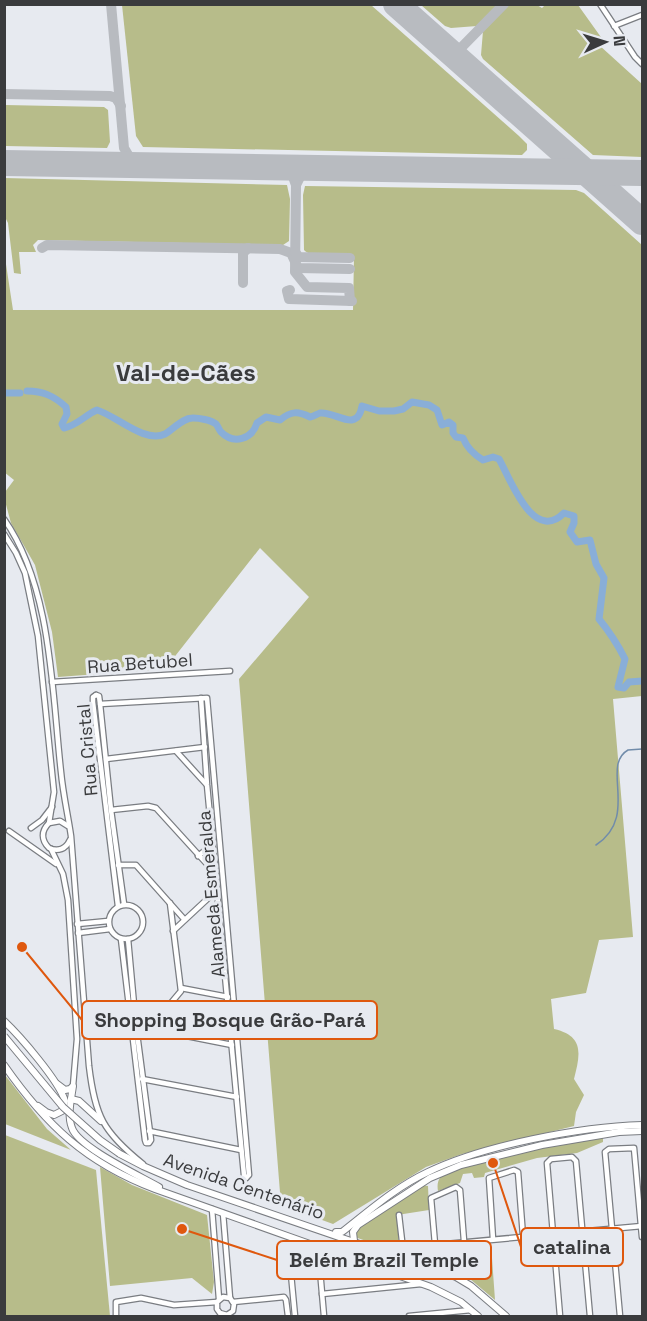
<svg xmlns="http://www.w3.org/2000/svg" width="647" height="1321" viewBox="0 0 647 1321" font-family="'Space Grotesk',sans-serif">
  <rect width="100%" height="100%" fill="#e7eaf0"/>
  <g fill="#b7bc8a">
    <path d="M122,5H371L519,136L527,144V150L522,155L143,147L136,136Z"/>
    <path d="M421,5H498L477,26L451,28L445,26Z"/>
    <path d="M508,5H537L542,8L545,5H578L603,40L599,45L642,84V157L593,155L483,59L481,55L483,31Z"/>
    <path d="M5,105L104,107L108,110L110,142L107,148L5,146Z"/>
    <path d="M4,178L287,185L290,199L289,241L283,245L38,240L33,245L36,252H19L21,274L14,273L8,223L5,217Z"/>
    <path d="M305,186L576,190L584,193L642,245V696L613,699L633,937L599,940L586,993L551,999L554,1029C585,1036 580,1055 574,1079L584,1095L576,1112L574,1126L462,1154L426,1167L333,1224L281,1205L239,679L309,597L260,548L165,669L58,677L52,632L35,565L11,523L5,501V492L14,480L4,472V251L13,310H353L354,257C341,256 312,259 304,250L303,195Z"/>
    <path d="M5,1075L47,1129L71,1150L5,1124Z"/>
    <path d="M603,1134V1142L577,1153L537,1158L485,1173L484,1177L474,1178L472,1173L463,1174L460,1183L438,1191C436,1180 441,1175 450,1169Z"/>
    <path d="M5,1135L96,1170L110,1316H5Z"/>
    <path d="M100,1167L132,1185L207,1215L214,1282L212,1294L192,1278L110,1286Z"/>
    <path d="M421,1185L428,1186L429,1210L397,1215L399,1246H380L355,1237V1229Z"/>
    <path d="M491,1244L495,1300L470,1279L405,1254L408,1251Z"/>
  </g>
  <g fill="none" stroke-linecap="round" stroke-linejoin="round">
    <path stroke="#718caa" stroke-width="1.5" d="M596,845C640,816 600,766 628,750L642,749"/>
    <g stroke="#89aed8" stroke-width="7">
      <path d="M27,391C43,391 54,396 66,407L67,414L62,424L64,428C78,425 85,415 97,410C115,415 145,444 165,434C174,429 182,418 193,418C199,418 211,420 216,424C218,426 219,430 221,432C234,445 252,439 257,423L266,417L280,420C291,411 298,411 310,417C314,416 317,414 320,413C336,411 357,434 362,406L379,411H394L403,409L412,402L429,405L437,410L442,425L449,422L453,425V433L456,437L463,438C467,448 473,454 483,460L493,457L499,459C510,478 533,544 564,513L574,516V523L570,532L577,542L590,540L596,564L604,578L599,619C608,630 619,647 625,659L618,687L624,688L629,682L642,681"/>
      <path d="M4,393H20"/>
    </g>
    <g stroke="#b8bbc0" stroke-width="10">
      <path d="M111,4L124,148L130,158L141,165"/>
      <path d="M454,55L504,4"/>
      <path d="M4,94L110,96L116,98L121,106"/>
      <path d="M280,168L292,174L296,185L295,272L307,287L349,288L350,301"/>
      <path d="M296,185L301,175L311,168"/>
      <path d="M42,248L47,245L280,249L291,253L298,268L350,269"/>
      <path d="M295,252L299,257L350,258"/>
      <path d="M243,283V253L248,248"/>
      <path d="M290,290L287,291L289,299L352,301"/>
    </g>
    <g stroke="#b8bbc0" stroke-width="26">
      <path d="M396,4L642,222"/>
      <path d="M4,163L642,173"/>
    </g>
    <defs>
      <g id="minor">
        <path d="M600,4L635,57L642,64"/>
        <path d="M614,26L642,15"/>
        <path d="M4,519C52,587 52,692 61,772C63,794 68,815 71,836L89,1066C95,1116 103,1132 143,1164"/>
        <path d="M4,534L16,553L25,573L38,636L54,792L49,823"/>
        <path d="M52,682L230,671"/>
        <path d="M96,695L93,697V702L118,906"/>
        <path d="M96,695L99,696L100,704L111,810L124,904"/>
        <path d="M201,698L207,785L239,1124L244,1175L246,1178"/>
        <path d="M100,704L207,698L249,1175L246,1178"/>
        <path d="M176,751L206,784"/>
        <path d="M106,759L205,747"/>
        <path d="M111,810L148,806L156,808L216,874"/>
        <path d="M68,826L60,821L49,823C41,831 41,840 49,848C58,852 66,849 70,840"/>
        <path d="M31,828L42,820L52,807"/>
        <path d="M9,831L56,864"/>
        <path d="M51,849L63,874L68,900L77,1039L73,1086"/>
        <path d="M198,856L212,845"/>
        <path d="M118,865H136L184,919"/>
        <circle cx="126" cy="922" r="17"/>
        <path d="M77,924L108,921"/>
        <path d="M173,931L217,890"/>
        <path d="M78,933L110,929"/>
        <path d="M121,939L145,1140L146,1143H149L151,1140L136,1026L128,939"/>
        <path d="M181,988L228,997"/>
        <path d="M134,1008L160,1015"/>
        <path d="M136,1026L232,1045"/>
        <path d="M150,1028L181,991L170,903"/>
        <path d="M142,1079L237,1097"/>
        <path d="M149,1131L241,1150"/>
        <path d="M212,1209L219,1299"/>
        <path d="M223,1213L230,1298"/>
        <path d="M399,1215L404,1258"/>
        <path d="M493,1239L489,1178L514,1170L518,1172L523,1236"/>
        <path d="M435,1244L431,1198L456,1187L460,1190L464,1241"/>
        <path d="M381,1250L642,1226"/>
        <path d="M319,1259L324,1316"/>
        <path d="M322,1294L421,1284"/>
        <path d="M233,1302L284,1297L286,1300L288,1316"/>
        <path d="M220,1313L227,1315L233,1311L234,1304L230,1298L223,1297L217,1302V1309L222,1316"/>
        <path d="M116,1316V1302L141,1298L174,1305L217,1302"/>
        <path d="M295,1316L291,1274C301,1263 319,1263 328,1250"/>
        <path d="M409,1316L471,1310"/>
        <path d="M560,1316L547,1163L551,1159L572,1157L576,1161L590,1316"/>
        <path d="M620,1316L605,1152L609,1149L634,1148L642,1237"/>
      </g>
      <g id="major">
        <path d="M4,1021C20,1036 59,1081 65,1101L62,1111L54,1115L46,1112L38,1106"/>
        <path d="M4,1065C46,1125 86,1163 155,1189L431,1287L461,1302L478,1316"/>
        <path d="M57,1084L65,1090L70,1089L73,1086C71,1100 67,1115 72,1128C78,1147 140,1176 159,1187"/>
        <path d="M71,1099L79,1101L101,1121"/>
        <path d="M120,1154L143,1166L187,1185L456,1277L471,1286L506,1316"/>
        <path d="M336,1232H342C370,1210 396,1187 428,1172C484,1145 580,1127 642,1125"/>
        <path d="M354,1241L353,1232L358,1225L430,1178L461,1165L542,1145L619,1132L642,1131"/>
      </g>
    </defs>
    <use href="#minor" stroke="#7a7d82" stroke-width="7"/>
    <use href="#major" stroke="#7a7d82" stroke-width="8"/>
    <use href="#minor" stroke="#fff" stroke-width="4.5"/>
    <use href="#major" stroke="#fff" stroke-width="6"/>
    <defs>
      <path id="major-bridge" d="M4,1036L63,1107L100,1140L120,1154"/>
    </defs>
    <use href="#major-bridge" stroke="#7a7d82" stroke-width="8" stroke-linecap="butt"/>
    <use href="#major-bridge" stroke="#fff" stroke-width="6"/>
  </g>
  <g text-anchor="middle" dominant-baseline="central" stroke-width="6" stroke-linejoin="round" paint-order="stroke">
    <g font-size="18" fill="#3a3b3d" stroke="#e7eaf0">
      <text transform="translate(140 663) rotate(-4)">Rua Betubel</text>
      <text transform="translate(87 750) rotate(-95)">Rua Cristal</text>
      <text transform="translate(211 894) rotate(-95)">Alameda Esmeralda</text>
      <text transform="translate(244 1186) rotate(19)">Avenida Centenário</text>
    </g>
    <g font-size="24" font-weight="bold" fill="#3a3b3d" stroke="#e7eaf0">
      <text x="186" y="372">Val-de-Cães</text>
    </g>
  </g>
  <path fill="none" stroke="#df580e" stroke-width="2" d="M22 947L82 1020M493 1163L521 1247M182 1229L277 1260"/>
  <g fill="#df580e" stroke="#e7eaf0" stroke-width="2">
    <circle cx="22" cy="947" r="6"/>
    <circle cx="493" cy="1163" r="6"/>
    <circle cx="182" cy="1229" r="6"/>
  </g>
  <g fill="#e7eaf0" stroke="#df580e" stroke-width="2">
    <rect x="82" y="1001" width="295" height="38" rx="6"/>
    <rect x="521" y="1228" width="102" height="38" rx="6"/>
    <rect x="277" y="1241" width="214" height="38" rx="6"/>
  </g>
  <g font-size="20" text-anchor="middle" font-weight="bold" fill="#3a3b3d">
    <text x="230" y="1027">Shopping Bosque Grão-Pará</text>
    <text x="572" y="1254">catalina</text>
    <text x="384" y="1267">Belém Brazil Temple</text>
  </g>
  <rect width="647" height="1321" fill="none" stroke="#3a3b3d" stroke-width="12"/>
  <g transform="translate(605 42) rotate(86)" stroke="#e7eaf0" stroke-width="4.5" paint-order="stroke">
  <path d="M0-4.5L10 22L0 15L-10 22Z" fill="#3a3b3d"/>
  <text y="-9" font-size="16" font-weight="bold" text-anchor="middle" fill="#3a3b3d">N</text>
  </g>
</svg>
